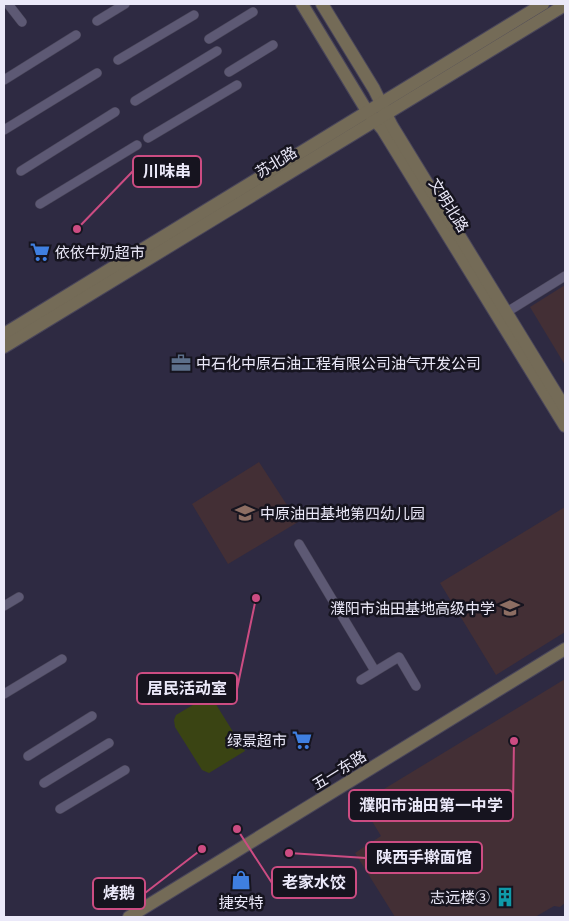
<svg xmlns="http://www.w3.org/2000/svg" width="569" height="921" viewBox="0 0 569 921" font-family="Arial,'Noto Sans SC',sans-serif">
  <rect width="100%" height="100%" fill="#2e2a42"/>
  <g fill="#432f35">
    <path d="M565,285V365L530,307Z"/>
    <path d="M259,462L298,522L228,564L192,504Z"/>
    <path d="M565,507V632L496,675L440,583Z"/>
    <path d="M565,679V903L560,907L554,906L535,917H395L355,853L381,836L361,803Z"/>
  </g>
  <path fill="#3a4413" d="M208,696L212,698L245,751L209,773L202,770L175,727L174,720L176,715Z"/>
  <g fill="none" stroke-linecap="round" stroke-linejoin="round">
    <defs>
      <g id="street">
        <path d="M8,4L22,22"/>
        <path d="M97,21L125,4"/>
        <path d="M209,39L253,12"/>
        <path d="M118,60L194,15"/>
        <path d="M229,72L273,45"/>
        <path d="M4,80L76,35"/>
        <path d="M135,101L217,51"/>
        <path d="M4,130L97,73"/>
        <path d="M148,138L237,85"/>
        <path d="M21,171L115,112"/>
        <path d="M40,204L137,145"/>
        <path d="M507,312L565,276"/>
        <path d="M299,544L375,671"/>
        <path d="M4,606L19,597"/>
        <path d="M361,680L399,657L416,686"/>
        <path d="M4,694L62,659"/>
        <path d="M28,756L92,716"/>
        <path d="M44,783L109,743"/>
        <path d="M60,809L125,770"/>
      </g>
      <g id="secondary">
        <path d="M302,4L367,111L383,130L565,426"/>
        <path d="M322,4L374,89L392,126L565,408"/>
        <path d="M4,334L543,4"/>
        <path d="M4,347L565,5"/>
        <path d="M129,917L565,649"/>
      </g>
    </defs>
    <use href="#street" stroke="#4a465a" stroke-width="10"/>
    <use href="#secondary" stroke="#4a465a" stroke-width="14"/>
    <use href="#street" stroke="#5d5974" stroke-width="9"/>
    <use href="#secondary" stroke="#746b57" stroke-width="12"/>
  </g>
  <defs>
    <symbol id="supermarket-bare" viewBox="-9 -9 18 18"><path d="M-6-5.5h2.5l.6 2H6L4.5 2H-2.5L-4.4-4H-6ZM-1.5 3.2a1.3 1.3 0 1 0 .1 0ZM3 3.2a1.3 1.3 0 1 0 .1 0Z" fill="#3f7fe0" stroke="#16141f" stroke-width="2.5" paint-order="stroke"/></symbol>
    <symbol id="office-bare" viewBox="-9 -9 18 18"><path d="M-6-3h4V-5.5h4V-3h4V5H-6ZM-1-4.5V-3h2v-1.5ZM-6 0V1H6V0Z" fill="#5c6f8a" stroke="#16141f" stroke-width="2.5" paint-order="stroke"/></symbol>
    <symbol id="school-bare" viewBox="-9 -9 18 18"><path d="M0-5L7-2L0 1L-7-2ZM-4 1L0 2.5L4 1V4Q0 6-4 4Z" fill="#8d6e63" stroke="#16141f" stroke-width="2.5" paint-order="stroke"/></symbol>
    <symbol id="shop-bare" viewBox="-9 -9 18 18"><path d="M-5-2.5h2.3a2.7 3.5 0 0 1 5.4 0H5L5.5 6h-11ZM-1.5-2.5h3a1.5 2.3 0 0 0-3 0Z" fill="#3f7fe0" stroke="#16141f" stroke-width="2.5" paint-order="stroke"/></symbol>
    <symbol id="building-bare" viewBox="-9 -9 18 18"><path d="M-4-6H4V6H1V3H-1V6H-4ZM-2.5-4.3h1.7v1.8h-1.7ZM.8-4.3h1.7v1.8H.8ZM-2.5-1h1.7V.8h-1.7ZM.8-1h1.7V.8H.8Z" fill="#0f9aa8" stroke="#16141f" stroke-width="2.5" paint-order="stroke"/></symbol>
  </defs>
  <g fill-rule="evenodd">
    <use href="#supermarket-bare" x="26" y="238" width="28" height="28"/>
    <use href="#office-bare" x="167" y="349" width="28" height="28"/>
    <use href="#school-bare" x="231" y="499" width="28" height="28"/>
    <use href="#school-bare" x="496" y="594" width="28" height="28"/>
    <use href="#supermarket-bare" x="288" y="726" width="28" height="28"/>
    <use href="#shop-bare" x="227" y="866" width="28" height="28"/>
    <use href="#building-bare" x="491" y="883" width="28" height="28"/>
  </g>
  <g text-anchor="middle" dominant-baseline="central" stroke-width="5" stroke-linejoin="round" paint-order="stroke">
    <g font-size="15" fill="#ebe9f9" stroke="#16141f">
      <text transform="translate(276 162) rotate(-31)">苏北路</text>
      <text transform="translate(449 205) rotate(58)">文明北路</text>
      <text transform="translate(339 770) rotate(-32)">五一东路</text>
    </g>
    <g font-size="15" fill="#ebe9f9" stroke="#16141f" text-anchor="start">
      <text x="55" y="252">依依牛奶超市</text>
      <text x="196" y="363">中石化中原石油工程有限公司油气开发公司</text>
      <text x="260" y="513">中原油田基地第四幼儿园</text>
      <text x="495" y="608" text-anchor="end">濮阳市油田基地高级中学</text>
      <text x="287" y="740" text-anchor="end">绿景超市</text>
      <text x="490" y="897" text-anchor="end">志远楼③</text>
      <text x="241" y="902" text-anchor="middle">捷安特</text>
    </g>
  </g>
  <path fill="none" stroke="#cc4c82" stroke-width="2" d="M77 229L133 171M256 598L237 689M514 741L513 805M289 853L366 858M237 829L272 883M202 849L145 893"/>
  <g fill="#cc4c82" stroke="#16141f" stroke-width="2">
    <circle cx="77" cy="229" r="5"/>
    <circle cx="256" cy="598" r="5"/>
    <circle cx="514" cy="741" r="5"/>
    <circle cx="289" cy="853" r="5"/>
    <circle cx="237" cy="829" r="5"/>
    <circle cx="202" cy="849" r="5"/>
  </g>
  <g fill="#16141f" stroke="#cc4c82" stroke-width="2">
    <rect x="133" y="156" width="68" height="31" rx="5"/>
    <rect x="137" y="673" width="100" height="31" rx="5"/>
    <rect x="349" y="790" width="164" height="31" rx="5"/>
    <rect x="366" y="842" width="116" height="31" rx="5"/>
    <rect x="272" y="867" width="84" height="31" rx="5"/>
    <rect x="93" y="878" width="52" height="31" rx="5"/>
  </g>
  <g font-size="16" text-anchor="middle" font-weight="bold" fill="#ebe9f9">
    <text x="167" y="177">川味串</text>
    <text x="187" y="694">居民活动室</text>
    <text x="431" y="811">濮阳市油田第一中学</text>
    <text x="424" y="863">陕西手擀面馆</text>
    <text x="314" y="888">老家水饺</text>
    <text x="119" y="899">烤鹅</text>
  </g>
  <rect width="569" height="921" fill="none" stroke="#ebe9f9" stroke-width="10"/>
</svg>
